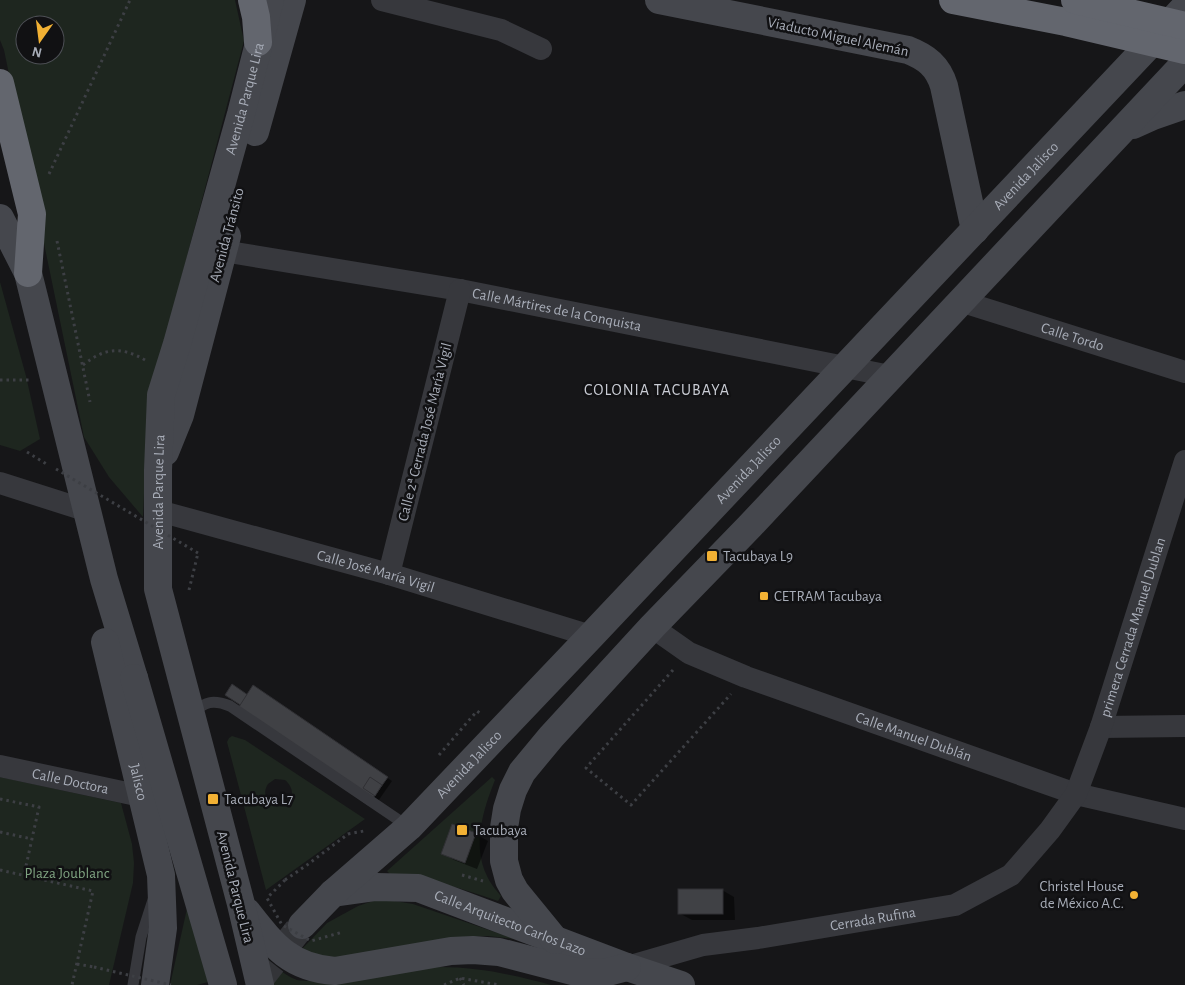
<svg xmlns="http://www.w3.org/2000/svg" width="1185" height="985" viewBox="0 0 1185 985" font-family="'Alegreya Sans',sans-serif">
  <rect width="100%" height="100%" fill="#161618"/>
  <g fill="#1e261f" fill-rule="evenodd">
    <path d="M0,0H235L244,41L148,404L143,517L109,477L84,437L4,50L0,40ZM25,25H55V55H25Z"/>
    <path d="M0,282L26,376L40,439L20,451L0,445Z"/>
    <path d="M232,736L245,740L365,819L266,890L227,742L229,738ZM275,779L285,780C305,797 276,818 267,799C264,793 265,789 268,784Z"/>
    <path d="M0,777L121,803L132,844L134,863L133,883L109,985H0Z"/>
    <path d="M492,777L495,780C483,810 472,845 487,876C490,883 496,890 501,896L498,901C463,889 429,878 391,875L387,871Z"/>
    <path d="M376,900L395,901L413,904L515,939L488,936L463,937L371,956L327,958L301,950L327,923L358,906Z"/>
    <path d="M188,904L208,982L197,985H170Z"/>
    <path d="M259,949C269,961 281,974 297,980C329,985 384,970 418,968C463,964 508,973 551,985H269Z"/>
  </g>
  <g fill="#0007">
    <path d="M259,690L392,781L374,807L248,696Z"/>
    <path d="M453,826L476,834L488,841L477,869L454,860L442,853Z"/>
    <path d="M722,890L734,897L735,920H692L679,913Z"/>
  </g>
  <g fill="#404145" stroke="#303034">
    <path d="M232,684L255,700L248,710L225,695Z"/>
    <path d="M253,685L388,777L368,805L235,713Z"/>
    <path d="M370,777L382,785L375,796L363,788Z"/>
    <path d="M452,824L476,833L465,863L441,854Z"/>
    <rect x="678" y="889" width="45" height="25"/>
  </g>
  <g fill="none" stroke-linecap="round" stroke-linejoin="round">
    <path stroke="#333438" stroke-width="28" stroke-dasharray="28 14" stroke-linecap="butt" d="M255,985L302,925"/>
    <g stroke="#3d3f44" stroke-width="3" stroke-dasharray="2.5 4" stroke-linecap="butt">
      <path d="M49,174L130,0"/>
      <path d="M57,241L90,402"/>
      <path d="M83,365C104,348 121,346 145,360"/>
      <path d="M0,380H30"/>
      <path d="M27,452L48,465"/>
      <path d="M189,590L198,553"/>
      <path d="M673,670L586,768L631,805L731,694"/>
      <path d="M439,755L477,711L481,714"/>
      <path d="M0,799L39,807L24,875"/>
      <path d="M0,832L32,839"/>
      <path d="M0,870L93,891L72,985"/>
      <path d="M462,875L483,881"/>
      <path d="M285,880L307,865L348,834L364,831"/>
      <path d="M77,964L94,967"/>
      <path d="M460,978L464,985"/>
      <path d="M444,985L460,978L499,985"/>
    </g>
    <g stroke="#37383d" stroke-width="11">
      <path d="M191,713C206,702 212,699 230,706L409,827"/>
      <path d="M133,985L141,937L153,900"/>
    </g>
    <g stroke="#37383d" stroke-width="22">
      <path d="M382,0L501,30L541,49"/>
      <path id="s1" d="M223,251L460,290L890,376"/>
      <path id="s2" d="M960,301L1185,372"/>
      <path d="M0,483L88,511"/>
      <path id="s3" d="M159,511L389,574L591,636"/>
      <path d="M389,574L460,290"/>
      <path id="s4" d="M652,627L689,653L746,677L1076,794L1185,819"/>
      <path d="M1101,727L1185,726"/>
      <path id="s5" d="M0,766L141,796"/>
      <path id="s6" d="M627,967L703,945L758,938L955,905L1011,875L1050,830L1076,794L1101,727L1185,461"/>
    </g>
    <g stroke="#45474d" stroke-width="28">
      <path d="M659,0L908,50C926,57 938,66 944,86L975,230"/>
      <path d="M1133,125L1153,116L1185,105"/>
      <path d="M255,132L292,0"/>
      <path d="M0,218L28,273L104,579L134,678"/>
      <path d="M165,452L180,415L227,236"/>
      <path id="s7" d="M105,642L161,875L163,928L155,985"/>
      <path id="s8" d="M333,893L376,887L418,888L627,967L681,985"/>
      <path d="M247,912C273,945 290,968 335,971L451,951L473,950L499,952L576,972L604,973L627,967"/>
      <path id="s9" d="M302,925L333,893L409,827L591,636L1185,7"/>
      <path d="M555,940L515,891L509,880L504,861V828L507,809L513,790L522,772L551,737L652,627L750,526L1185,63"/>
      <path id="s10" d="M260,985L241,904L158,589V470L161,395L177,344L241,114L270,0"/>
    </g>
    <g stroke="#63666e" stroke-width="28">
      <path d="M252,0L256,17L258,42"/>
      <path d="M0,83L32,214L28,273"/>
    </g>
    <g stroke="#3d3f44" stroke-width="3" stroke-dasharray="2.5 4" stroke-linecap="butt">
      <path d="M56,469L198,553"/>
      <path d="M285,880L267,898L282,925L311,941L343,932"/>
      <path d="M94,967L171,985"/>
    </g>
    <path stroke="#45474d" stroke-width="28" d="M134,678L223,985"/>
    <g stroke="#63666e" stroke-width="28">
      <path d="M953,0L1066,22L1185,50"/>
      <path d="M1075,0L1185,26"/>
    </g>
  </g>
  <g fill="#f2b134" stroke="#111113" stroke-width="2">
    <rect x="706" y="550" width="12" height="12" rx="2.5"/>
    <rect x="759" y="591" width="10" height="10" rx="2.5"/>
    <rect x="207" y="793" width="12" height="12" rx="2.5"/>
    <rect x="456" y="824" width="12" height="12" rx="2.5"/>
    <circle cx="1134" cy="895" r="5"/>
  </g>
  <g text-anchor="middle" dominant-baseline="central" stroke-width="5" stroke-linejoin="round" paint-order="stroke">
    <g font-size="15" fill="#a8adb8" stroke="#111113">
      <text transform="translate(838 37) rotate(12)">Viaducto Miguel Alemán</text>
      <text stroke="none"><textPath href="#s10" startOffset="911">Avenida Parque Lira</textPath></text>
      <text stroke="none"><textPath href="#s9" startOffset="1042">Avenida Jalisco</textPath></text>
      <text transform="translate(227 235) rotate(-75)">Avenida Tránsito</text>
      <text stroke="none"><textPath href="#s1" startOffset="339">Calle Mártires de la Conquista</textPath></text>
      <text stroke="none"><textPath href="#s2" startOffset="118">Calle Tordo</textPath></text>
      <text transform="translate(425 432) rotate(-76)">Calle 2ª Cerrada José María Vigil</text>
      <text stroke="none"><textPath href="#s9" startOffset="638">Avenida Jalisco</textPath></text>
      <text stroke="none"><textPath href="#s10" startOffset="506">Avenida Parque Lira</textPath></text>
      <text stroke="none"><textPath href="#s3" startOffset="225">Calle José María Vigil</textPath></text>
      <text stroke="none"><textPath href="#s6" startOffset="678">primera Cerrada Manuel Dublan</textPath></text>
      <text stroke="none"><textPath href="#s4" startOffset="285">Calle Manuel Dublán</textPath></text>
      <text stroke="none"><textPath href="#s9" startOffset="232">Avenida Jalisco</textPath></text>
      <text stroke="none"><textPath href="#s5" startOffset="72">Calle Doctora</textPath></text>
      <text stroke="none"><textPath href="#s7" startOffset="144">Jalisco</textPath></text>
      <text transform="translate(235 887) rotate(76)">Avenida Parque Lira</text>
      <text stroke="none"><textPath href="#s6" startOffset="251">Cerrada Rufina</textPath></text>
      <text stroke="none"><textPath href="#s8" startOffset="184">Calle Arquitecto Carlos Lazo</textPath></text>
    </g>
    <g font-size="15" fill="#a8adb8" stroke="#111113" text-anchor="start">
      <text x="723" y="556">Tacubaya L9</text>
      <text x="774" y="596">CETRAM Tacubaya</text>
      <text x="224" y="799">Tacubaya L7</text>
      <text x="473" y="830">Tacubaya</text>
      <text x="1124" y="886" text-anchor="end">Christel House<tspan x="1124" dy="17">de México A.C.</tspan></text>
    </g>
    <g font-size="15" fill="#7fa381" stroke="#111113">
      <text x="67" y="873">Plaza Joublanc</text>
    </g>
    <g font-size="16" letter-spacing="1" fill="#c9ccd4" stroke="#111113">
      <text x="657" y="390">COLONIA TACUBAYA</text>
    </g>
  </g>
  <g transform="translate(40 40) rotate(194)"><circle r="24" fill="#111113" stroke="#4d4f55"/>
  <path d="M0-4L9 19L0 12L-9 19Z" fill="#f2b134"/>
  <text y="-8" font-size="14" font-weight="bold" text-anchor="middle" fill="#a8adb8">N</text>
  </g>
</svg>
